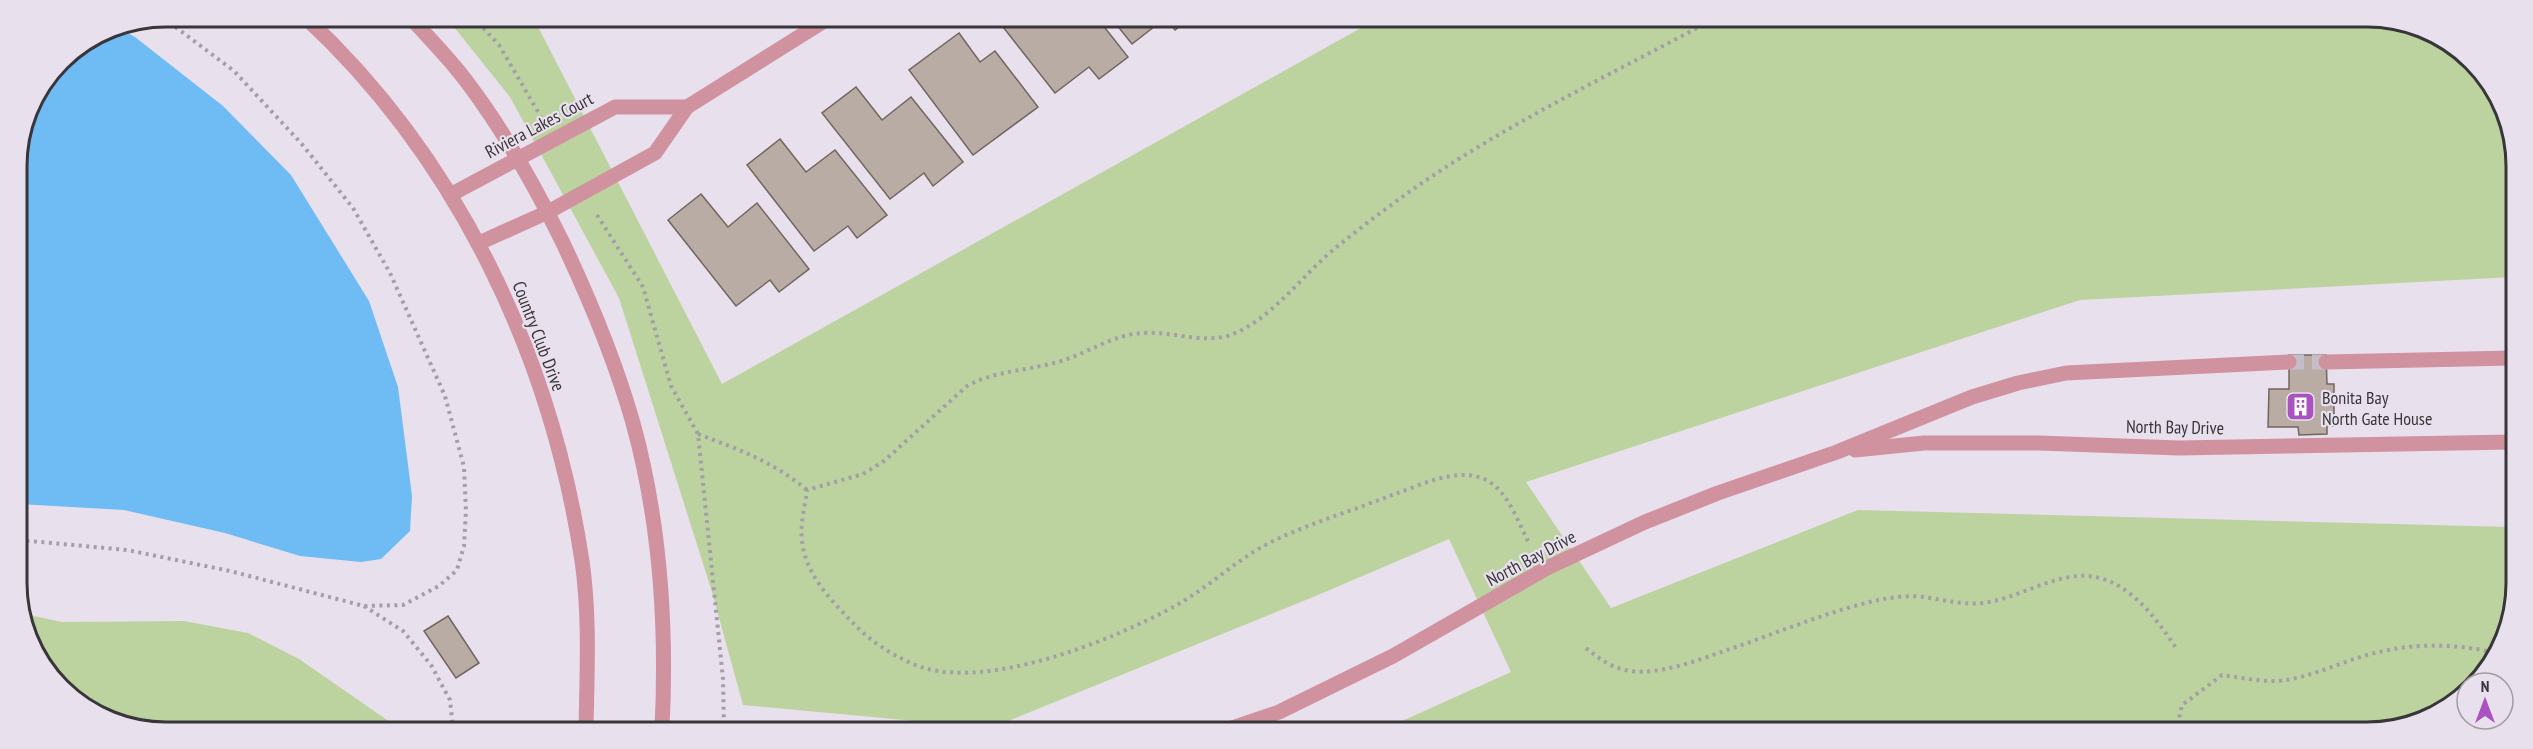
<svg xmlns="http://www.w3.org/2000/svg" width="2533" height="749" viewBox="0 0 2533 749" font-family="'PT Sans Narrow',sans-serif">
  <rect width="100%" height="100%" fill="#e8e0ec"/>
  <g fill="#bcd39f">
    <path d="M446,17H533L722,384L1377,19L2405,22L2479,67L2514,137L2513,277L2080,300L1526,482L1611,608L1858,510L2512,527L2511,621L2473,683H2467L2465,696L2424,721L2376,732L1382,730L1511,672L1449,539L1318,595L991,728L743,705L712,592L619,298L510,97Z"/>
    <path d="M20,613L62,622L184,621L248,633L299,659L390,722L391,728L128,727L60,688Z"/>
  </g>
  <path fill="#6fbcf4" d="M116,26L135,37L223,106L291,175L369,301L398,387L412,496L410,531L381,559L361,562L300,556L225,533L124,510L19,504L17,157L28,108L61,60L109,28Z"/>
  <g fill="#b9aca5" stroke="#71655f" stroke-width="1.5">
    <path d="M996,18L1098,19L1128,57L1099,79L1089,67L1055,93Z"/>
    <path d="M1112,19H1164L1132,44Z"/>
    <path d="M1166,19H1190L1175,30Z"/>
    <path d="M959,33L980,62L995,51L1038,107L973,155L909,70Z"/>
    <path d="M856,87L882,120L911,97L963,162L933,186L924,173L890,199L822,113Z"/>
    <path d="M780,139L806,172L835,150L887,215L857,238L848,226L814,251L747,165Z"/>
    <path d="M701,194L728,227L757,203L809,269L779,292L770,280L736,306L668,220Z"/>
    <path d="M2289,355H2326L2327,384H2334V426H2327V434L2299,435L2298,427H2268L2269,389H2289Z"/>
    <path d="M448,616L479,663L456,678L424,631Z"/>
  </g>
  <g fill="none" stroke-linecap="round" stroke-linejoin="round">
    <path stroke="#c5bec9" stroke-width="15" stroke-dasharray="15 8" stroke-linecap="butt" d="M2289,362H2326"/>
    <g stroke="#a49ea8" stroke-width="4" stroke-dasharray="3 4.5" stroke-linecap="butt">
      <path d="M473,17L499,45L541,117"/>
      <path d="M597,215L643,287L671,386L698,434L723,679L724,729"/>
      <path d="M698,434C740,450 772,461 807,490"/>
      <path d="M19,540L127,550L230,571L364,606L403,605L439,586L457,570L464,546L466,511L464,467L445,396L390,273L353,208L301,143L234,71L162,17"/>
      <path d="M1528,541C1517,520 1507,489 1484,479C1456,467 1421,485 1395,494C1354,510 1310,523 1271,542C1237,559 1208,588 1175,606C1113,640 994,688 924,668C899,660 872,643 854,624C832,601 805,575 802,540C800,524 805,506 807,490L863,474L884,461L967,386C994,371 1024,371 1054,363C1084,356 1112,334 1143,333C1172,331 1206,345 1233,334C1271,319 1302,276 1333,250C1360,228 1388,207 1416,187C1509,123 1613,73 1712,20"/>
      <path d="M364,606L403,631L431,665L450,700L453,728"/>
      <path d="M1586,648C1598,658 1609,666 1625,670C1655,677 1699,660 1727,650C1778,633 1830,610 1883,599C1896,597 1912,595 1924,597C1944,600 1963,605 1983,603C2013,599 2040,582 2070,577C2119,568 2152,612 2176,648"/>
      <path d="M2176,732L2182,705L2222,675C2243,678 2265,683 2286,680C2318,675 2347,659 2379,652C2416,643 2455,644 2492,652"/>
    </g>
    <g stroke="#d1929f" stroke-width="15">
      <path d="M305,17C458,159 551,356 582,561C590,616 587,673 586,728"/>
      <path d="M410,17C429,38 450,59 467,82C504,131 535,186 562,241C590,300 615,360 633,423C660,521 667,628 662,729"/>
      <path d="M450,195L615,107H687"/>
      <path d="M479,243L548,212L655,153L687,107L829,18"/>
      <path d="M2326,362L2513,358"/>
      <path d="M1855,450L1924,443H2039L2179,448L2512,442"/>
      <path d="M1226,730L1279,712L1393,656L1547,568L1645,522L1718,493L1837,452L1972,397L2018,383L2066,373L2289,362"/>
    </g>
  </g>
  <defs>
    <symbol id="building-square" viewBox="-11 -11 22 22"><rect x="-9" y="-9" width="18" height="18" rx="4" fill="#aa52bf" stroke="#e8e0ec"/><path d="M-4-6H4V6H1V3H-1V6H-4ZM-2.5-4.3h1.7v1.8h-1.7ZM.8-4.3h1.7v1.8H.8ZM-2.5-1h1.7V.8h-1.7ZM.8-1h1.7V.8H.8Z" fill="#fff"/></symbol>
  </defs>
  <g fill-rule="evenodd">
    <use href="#building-square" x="2284" y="390" width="33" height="33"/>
  </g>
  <g text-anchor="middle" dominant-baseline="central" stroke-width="4.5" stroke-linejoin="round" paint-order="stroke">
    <g font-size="18" fill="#39363b" stroke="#e8e0ec">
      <text transform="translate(539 125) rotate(-28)">Riviera Lakes Court</text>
      <text transform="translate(539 336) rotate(69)">Country Club Drive</text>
      <text transform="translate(2175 427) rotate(1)">North Bay Drive</text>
      <text transform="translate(1531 558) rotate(-28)">North Bay Drive</text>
    </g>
    <g font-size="18" fill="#39363b" stroke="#e8e0ec" text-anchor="start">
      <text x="2322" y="397">Bonita Bay<tspan x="2322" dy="21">North Gate House</tspan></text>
    </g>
  </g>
  <path d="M0 0H2533V749H0ZM166 27H2367A139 139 0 0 1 2506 166V583A139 139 0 0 1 2367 722H166A139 139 0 0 1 27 583V166A139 139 0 0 1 166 27Z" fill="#e8e0ec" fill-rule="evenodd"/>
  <path fill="none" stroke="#39363b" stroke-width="3" d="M166 27H2367A139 139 0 0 1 2506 166V583A139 139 0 0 1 2367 722H166A139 139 0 0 1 27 583V166A139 139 0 0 1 166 27Z"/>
  <g transform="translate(2485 701)"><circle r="28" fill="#e8e0ec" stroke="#a29ca5" stroke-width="1.5"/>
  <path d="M0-4.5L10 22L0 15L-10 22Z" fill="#aa52bf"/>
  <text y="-9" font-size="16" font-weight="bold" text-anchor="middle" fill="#39363b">N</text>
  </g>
</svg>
